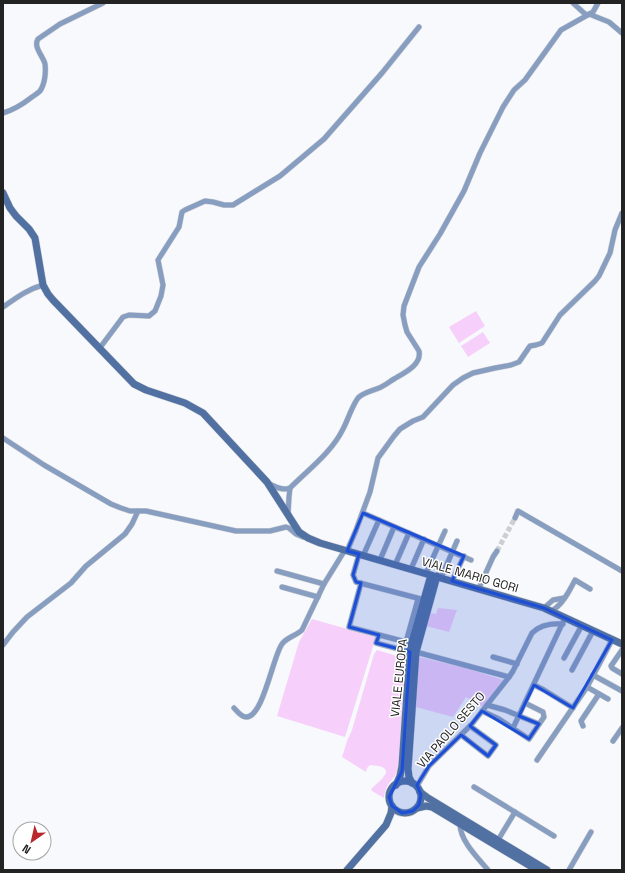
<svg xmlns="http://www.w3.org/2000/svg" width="625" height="873" viewBox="0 0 625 873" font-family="'Space Grotesk',sans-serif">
  <rect width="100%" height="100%" fill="#f8f9fc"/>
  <g fill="#f6d0fb">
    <path d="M476,311L485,326L459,343L449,327Z"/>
    <path d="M483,332L490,343L468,357L461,346Z"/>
    <path d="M438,608L457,610L449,632L426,626L430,613L436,614Z"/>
    <path d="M312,619L376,637L345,737L277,716L299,642Z"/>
    <path d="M377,650L397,656L402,654L407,655L399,769C393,782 386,781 384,798L372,791L371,789L382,779L386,773V771C384,765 376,766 370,765L367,768L366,772L342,757L347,741L352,730L374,654Z"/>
    <path d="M419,657L469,669L503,680L499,686L483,706H481L466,697L453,717L416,707Z"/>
  </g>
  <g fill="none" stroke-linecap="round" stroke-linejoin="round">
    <path stroke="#cdced1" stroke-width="5" stroke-dasharray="5 2.5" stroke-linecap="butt" d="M497,551L515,518"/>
    <defs>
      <g id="street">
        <path d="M573,3L584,13L587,15"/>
        <path d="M589,14L609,22L622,33"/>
        <path d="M3,113C14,110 23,104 32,97C35,95 38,93 40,91C45,84 46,72 45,64C43,56 33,47 38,39L60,24L103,3"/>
        <path d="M3,307C16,298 28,289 43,285"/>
        <path d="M99,349L123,317L129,315L149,316L155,311L161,296L163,285L158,260L179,227L182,212L185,210L205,201L213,202L224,205H233L280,176L324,139L382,73L419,27"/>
        <path d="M3,438L44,465L111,504L121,508L130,511H146L236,531H270L286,527L289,528L296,534L303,537"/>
        <path d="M268,483C275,487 283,491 290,488C308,470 332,452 343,429C347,422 354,401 359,397C365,392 372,391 379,388C384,386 389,382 394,379C404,373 422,365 419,351L407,332L405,325L403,315L404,306L419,267L440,234L464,191L480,153L503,107L514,90L525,80L561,30L593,12L598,3"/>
        <path d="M363,513L471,560"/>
        <path d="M288,515L289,497L290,488"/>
        <path d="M515,518L518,511L622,571"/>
        <path d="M347,551L356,530L370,492L378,458L394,436L400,429L413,421L423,417L453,385L463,378L473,373L495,368L511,365L519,362L530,346L536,345L542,343L560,315L595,281L599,276L610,253L615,230L622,213"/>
        <path d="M359,554L353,575L356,582L421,599"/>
        <path d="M363,556L379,520"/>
        <path d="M380,560L394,527"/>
        <path d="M395,565L409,533"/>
        <path d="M411,569L424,539"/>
        <path d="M277,571L324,584"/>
        <path d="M426,573L445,531"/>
        <path d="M441,578L457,541"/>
        <path d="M452,581L464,556"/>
        <path d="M361,583L349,627L406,642L418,599"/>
        <path d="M282,587L318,597"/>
        <path d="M479,588L493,557L497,551"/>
        <path d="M544,608L553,600L564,598"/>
        <path d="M550,611C561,608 570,590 575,580L590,589"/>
        <path d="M379,635L376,643L410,652"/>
        <path d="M3,645L13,632L27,617L71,583L86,566L125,534L132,524L138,511"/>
        <path d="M622,650L611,666L612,668L622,674"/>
        <path d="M416,652L509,677"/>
        <path d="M493,657L517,664"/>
        <path d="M564,658L582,625"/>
        <path d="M572,670L593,631"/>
        <path d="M593,675L622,691"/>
        <path d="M534,685L544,690L573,708"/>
        <path d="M587,687L608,699"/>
        <path d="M487,705L505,710L539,724"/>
        <path d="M234,708C237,711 241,717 246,717C263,718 273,656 282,644C287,637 296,636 302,630L324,584L345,550"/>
        <path d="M482,711L499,719L529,739L544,717L543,712L525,703"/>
        <path d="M583,726L581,721L599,694"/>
        <path d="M513,728L563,622"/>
        <path d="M461,735L488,756L496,745L470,726"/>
        <path d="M613,741L622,728"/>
        <path d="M537,760L587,687L612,640"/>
        <path d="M417,786L429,766L472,724L509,677L513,671L532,633C540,625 552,623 563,624"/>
        <path d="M474,787L554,836"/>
        <path d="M460,824C460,841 478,858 488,870"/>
        <path d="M498,840L515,812"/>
        <path d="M569,870L591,832"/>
      </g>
      <g id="secondary">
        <path d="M3,193L10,208L16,216L29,229L35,238L43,285L48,294L53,300L134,384L146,390L185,403L203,413L267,482L299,532L308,538L320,543L544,608L622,644"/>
        <circle cx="405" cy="797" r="16"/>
        <path d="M412,783L409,777L408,769L416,652L437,576"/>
        <path d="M396,785L400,776L402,766L410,649L431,575"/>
        <path d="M420,792L428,798L547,870"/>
        <path d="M417,808L426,806L432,807L537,870"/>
        <path d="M347,870L386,825L391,813L392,806"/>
      </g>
    </defs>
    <use href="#street" stroke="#d2d2d5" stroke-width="6"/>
    <use href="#secondary" stroke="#d2d2d5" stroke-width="8"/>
    <use href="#street" stroke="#889ec1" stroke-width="5"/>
    <use href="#secondary" stroke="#5271a3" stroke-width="7"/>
  </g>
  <path fill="#1d4ed8" fill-opacity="0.2" stroke="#1d4ed8" stroke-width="3" stroke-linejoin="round" d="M363,513L464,556L452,581L544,608L612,640L573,708L534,685L519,716L539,724L529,739L482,711L470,726L496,745L488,756L461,735L429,766L417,785L421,795L419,805L413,811L402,813L392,806L389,797L402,771L410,652L376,643L379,635L349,627L361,583L356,582L353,575L359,554L347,551Z"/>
  <g text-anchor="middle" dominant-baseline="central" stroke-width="3" stroke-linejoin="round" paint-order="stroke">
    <g font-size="12" fill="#232324" stroke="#fff">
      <text transform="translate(470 575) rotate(16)">VIALE MARIO GORI</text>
      <text transform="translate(399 678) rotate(-84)">VIALE EUROPA</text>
      <text transform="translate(451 730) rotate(-49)">VIA PAOLO SESTO</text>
    </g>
  </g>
  <rect width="625" height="873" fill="none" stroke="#232324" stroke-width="8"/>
  <g transform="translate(32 841) rotate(214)"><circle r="19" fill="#ffffff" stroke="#a7a7a7"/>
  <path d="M0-3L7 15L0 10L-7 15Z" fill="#b8282c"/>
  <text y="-6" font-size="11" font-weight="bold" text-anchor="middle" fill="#232324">N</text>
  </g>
</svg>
